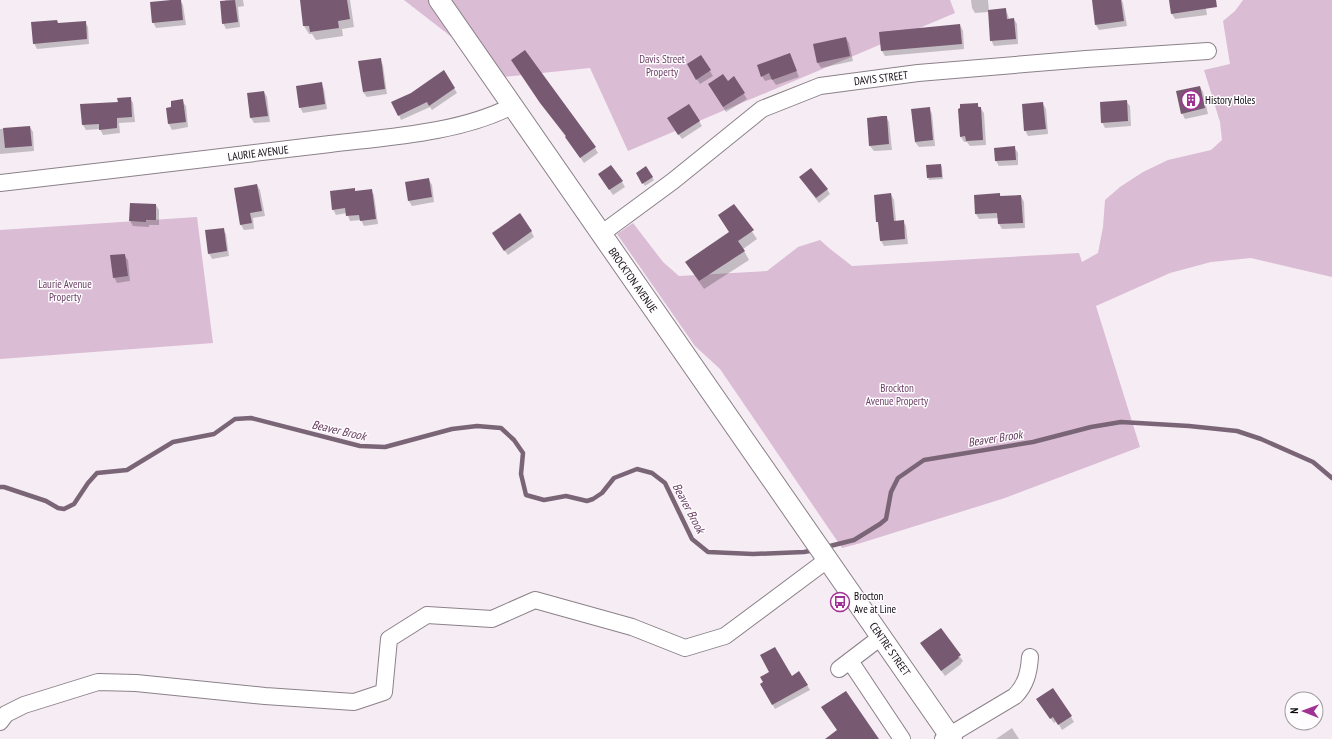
<svg xmlns="http://www.w3.org/2000/svg" width="1332" height="739" viewBox="0 0 1332 739" font-family="'PT Sans Narrow',sans-serif">
  <rect width="100%" height="100%" fill="#f6ecf4"/>
  <g fill="#dabcd4">
    <path d="M404,0H950L955,13L628,151L590,68L503,77Z"/>
    <path d="M1243,0H1332V277L1251,258L1211,262L1170,273L1096,306L1140,447L1005,498L861,543L842,548L720,369L695,346L617,234L633,223L663,262L679,276L767,271L798,247L820,240L829,248L852,266L1079,253L1082,262L1098,253L1103,227L1105,200L1120,187L1143,172L1168,160L1211,150L1222,140L1220,122L1204,70L1230,64L1223,21L1235,11Z"/>
    <path d="M197,217L213,343L0,359V230Z"/>
  </g>
  <g fill="#0003">
    <path d="M180,0L183,5L186,25L156,28L153,22Z"/>
    <path d="M225,0H243L244,6L238,7L240,27L226,29L223,23Z"/>
    <path d="M301,0H350L354,27L342,29L343,36L316,40L312,34H309L304,26Z"/>
    <path d="M971,0H988L989,11L1005,9L1008,15L1009,20L1014,19L1017,24L1018,44L994,46L991,40L989,12L975,13L972,8Z"/>
    <path d="M1102,0H1122L1123,3L1127,26L1099,30L1096,25Z"/>
    <path d="M1170,0H1214L1205,2L1207,15L1175,19L1172,14Z"/>
    <path d="M85,22L88,27L89,44L37,49L34,43L58,24Z"/>
    <path d="M960,25L963,31L964,49L885,56L882,51L880,32Z"/>
    <path d="M846,38L849,43L853,61L821,68L818,63Z"/>
    <path d="M789,54L799,77L776,85L772,79L765,81L762,76Z"/>
    <path d="M701,57L713,76L700,84L688,65Z"/>
    <path d="M380,59L383,65L387,94L367,97L363,92Z"/>
    <path d="M734,78L747,99L726,112L709,84L727,82Z"/>
    <path d="M321,83L324,89L327,109L303,113L300,107Z"/>
    <path d="M1200,87L1203,92L1208,114L1185,119L1182,113Z"/>
    <path d="M454,88L457,93L432,110L430,107L401,120L399,115Z"/>
    <path d="M264,92L267,97L270,122L254,123L251,118L248,94Z"/>
    <path d="M130,98L133,103L135,122L119,123L120,133L103,135L100,129L86,130L83,125L119,103Z"/>
    <path d="M182,101L186,106L188,127L172,130L169,124L167,109L172,108Z"/>
    <path d="M1126,101L1130,106L1131,126L1105,128L1102,122Z"/>
    <path d="M977,104L984,113L986,145L970,146L967,142H964L961,137L962,109Z"/>
    <path d="M1043,104L1046,109L1048,134L1028,136L1025,130Z"/>
    <path d="M929,108L932,114L935,146L919,147L915,142Z"/>
    <path d="M545,109L595,148L598,153L584,163L566,137Z"/>
    <path d="M886,117L889,122L892,150L874,151L870,146Z"/>
    <path d="M699,121L702,126L682,139L671,124Z"/>
    <path d="M30,127L33,132L34,151L0,154V129Z"/>
    <path d="M1014,147L1018,153V165L999,166L996,161L995,149Z"/>
    <path d="M941,165L942,167L943,179L929,180L928,177Z"/>
    <path d="M646,168L654,180L645,186L637,174Z"/>
    <path d="M800,178L827,189L830,194L819,203Z"/>
    <path d="M429,180L432,185L434,202L412,206L409,201Z"/>
    <path d="M603,180L622,182L625,187L613,195Z"/>
    <path d="M257,185L260,190L265,216L253,218L254,229L244,230L241,225L235,188Z"/>
    <path d="M354,189L356,192L371,190L374,195L378,224L364,226L361,220L350,221L347,213L336,215L333,209Z"/>
    <path d="M891,194L894,200L896,221H903L906,226L908,244L884,246L881,241L880,226L877,221Z"/>
    <path d="M1000,194L1001,197L1021,196L1024,202L1025,228L1002,229L999,224L998,218L979,219L976,214Z"/>
    <path d="M156,205L159,210V225H149V227L133,226L130,221Z"/>
    <path d="M734,205L757,239L743,249L749,260L704,289L691,270L730,232L719,216Z"/>
    <path d="M223,229L226,234L229,256L212,259L209,253Z"/>
    <path d="M531,231L534,237L508,255L496,239Z"/>
    <path d="M124,255L128,260L130,281L117,283L114,277Z"/>
    <path d="M941,629L963,661L961,663V664L945,676L925,648Z"/>
    <path d="M792,677L807,685L810,690L775,709L761,684Z"/>
    <path d="M1041,705L1071,717L1074,722L1062,730L1057,721L1054,723Z"/>
    <path d="M1012,728L1019,739H996Z"/>
  </g>
  <g fill="none" stroke-linecap="round" stroke-linejoin="round">
    <g stroke="#7a6577" stroke-width="4.5">
      <path d="M0,487H4L46,501L58,508L64,509L74,504L88,483L97,473L127,470L173,442L214,434L235,419L251,418L360,446L385,447L452,429L477,426L501,428L514,440L523,453L521,474L526,495L544,500L566,496L587,501L593,499L602,493L614,478L637,469L652,473L665,483L692,539L708,552L753,554L804,552L815,550"/>
      <path d="M826,547L854,540L880,524L886,519L891,492L898,478L924,460L1033,442L1091,427L1121,422L1189,426L1237,431L1261,439L1313,462L1332,478"/>
    </g>
  </g>
  <g fill="#775a71">
    <path d="M171,0H181L183,20L152,23L150,2Z"/>
    <path d="M235,0L238,22L222,24L220,1Z"/>
    <path d="M300,0H347L350,19L338,21L339,28L310,32L309,26H303Z"/>
    <path d="M1092,0H1121L1124,21L1095,25Z"/>
    <path d="M1169,0H1216L1217,7L1171,14Z"/>
    <path d="M1006,8L1007,19L1014,18L1016,39L990,41L988,10Z"/>
    <path d="M57,20L58,23L86,21L87,39L33,44L31,22Z"/>
    <path d="M960,24L962,44L881,51L879,32Z"/>
    <path d="M846,37L850,56L817,63L813,44Z"/>
    <path d="M525,50L596,147L580,158L565,137L566,136L540,103L511,60Z"/>
    <path d="M790,53L797,71L772,80L769,73L761,77L757,65Z"/>
    <path d="M701,55L711,70L696,80L687,64Z"/>
    <path d="M381,58L385,89L363,92L358,61Z"/>
    <path d="M444,70L455,88L429,106L427,102L398,116L391,102L411,93Z"/>
    <path d="M723,74L728,81L734,76L745,93L723,107L708,84Z"/>
    <path d="M322,82L325,104L299,108L296,86Z"/>
    <path d="M1200,86L1205,108L1181,114L1176,91Z"/>
    <path d="M264,91L268,116L250,118L247,93Z"/>
    <path d="M131,97L132,117L117,118V128L99,130V124L82,125L80,104L118,102L117,98Z"/>
    <path d="M183,99L186,122L168,124L166,108L171,107V101Z"/>
    <path d="M1127,100L1128,121L1101,123L1100,102Z"/>
    <path d="M1043,102L1046,129L1024,131L1022,104Z"/>
    <path d="M978,103V107H981L983,140L966,141L965,136L960,137L958,109L960,108V104Z"/>
    <path d="M689,104L700,121L678,135L667,118Z"/>
    <path d="M930,107L933,140L915,142L911,109Z"/>
    <path d="M882,116H887L889,144L869,146L867,118Z"/>
    <path d="M30,126L32,146L5,148L3,128Z"/>
    <path d="M1015,146L1016,160L995,161L994,148Z"/>
    <path d="M941,164L942,177L927,178L926,165Z"/>
    <path d="M611,165L623,181L609,190L598,174Z"/>
    <path d="M646,166L653,177L642,184L636,173Z"/>
    <path d="M811,168L828,189L816,198L799,177Z"/>
    <path d="M429,178L432,197L408,201L405,182Z"/>
    <path d="M257,184L262,211L250,213L252,223L240,225L234,188Z"/>
    <path d="M355,188V191L372,189L376,219L360,221L359,215L346,216L345,208L332,210L330,191Z"/>
    <path d="M891,193L894,221L904,220L905,239L880,241L878,222H876L874,195Z"/>
    <path d="M1000,193V196L1021,195L1023,223L998,224L997,213L975,214L974,195Z"/>
    <path d="M130,203L156,204V220H146V222L129,221Z"/>
    <path d="M734,204L754,230L738,241L745,251L699,281L685,262L729,232L718,215Z"/>
    <path d="M520,213L532,231L504,251L492,233Z"/>
    <path d="M224,228L227,251L208,254L205,230Z"/>
    <path d="M125,254L128,276L113,278L110,255Z"/>
    <path d="M941,628L961,655L958,657L959,658L941,671L920,643Z"/>
    <path d="M775,647L792,676L799,671L808,685L772,705L760,684L763,682L760,677L769,672L760,655Z"/>
    <path d="M1053,688L1072,716L1058,725L1053,717L1050,719L1036,699Z"/>
    <path d="M846,691L879,739H825L837,730L821,707Z"/>
  </g>
  <g fill="none" stroke-linecap="round" stroke-linejoin="round">
    <defs>
      <g id="minor">
        <path d="M0,183C110,170 220,158 330,144C388,137 460,133 512,106"/>
        <path d="M601,234L673,181L762,109L820,86L918,73L1086,59L1208,51"/>
        <path d="M850,661L902,739"/>
        <path d="M839,669L881,637"/>
        <path d="M0,722L6,714L24,705L98,682L136,683L265,696L354,702L384,692L389,639L427,615L492,619L535,600L632,627L685,648L725,636L827,560"/>
        <path d="M943,739L1015,696C1026,685 1029,672 1030,657"/>
      </g>
      <path id="major" d="M439,0L952,739"/>
    </defs>
    <use href="#minor" stroke="#8b8189" stroke-width="18"/>
    <use href="#major" stroke="#8b8189" stroke-width="22"/>
    <use href="#minor" stroke="#fff" stroke-width="16"/>
    <use href="#major" stroke="#fff" stroke-width="20"/>
  </g>
  <defs>
    <symbol id="building-ring" viewBox="-11 -11 22 22"><circle r="9.5" fill="#fefcfe" stroke="#9f3293" stroke-width="1.5"/><path d="M-4-6H4V6H1V3H-1V6H-4ZM-2.5-4.3h1.7v1.8h-1.7ZM.8-4.3h1.7v1.8H.8ZM-2.5-1h1.7V.8h-1.7ZM.8-1h1.7V.8H.8Z" fill="#9f3293"/></symbol>
    <symbol id="bus-ring" viewBox="-11 -11 22 22"><circle r="9.5" fill="#fefcfe" stroke="#9f3293" stroke-width="1.5"/><path d="M-5-6H5V4H4V6H2V4H-2V6H-4V4H-5ZM-3.5-4V0h7V-4ZM-3.5 1.2v1.5H-2V1.2ZM2 1.2v1.5H3.5V1.2Z" fill="#9f3293"/></symbol>
  </defs>
  <g fill-rule="evenodd">
    <use href="#building-ring" x="1180" y="89" width="22" height="22"/>
    <use href="#bus-ring" x="829" y="591" width="22" height="22"/>
  </g>
  <g text-anchor="middle" dominant-baseline="central" stroke-width="3" stroke-linejoin="round" paint-order="stroke">
    <g font-size="11" fill="#6b3f64" stroke="#fefcfe">
      <text x="662" y="59">Davis Street<tspan x="662" dy="13">Property</tspan></text>
      <text x="65" y="284">Laurie Avenue<tspan x="65" dy="13">Property</tspan></text>
      <text x="897" y="388">Brockton<tspan x="897" dy="13">Avenue Property</tspan></text>
    </g>
    <g font-size="11" fill="#0e0b0e" stroke="#fefcfe">
      <text transform="translate(881 78) rotate(-7)">DAVIS STREET</text>
      <text transform="translate(258 153) rotate(-7)">LAURIE AVENUE</text>
      <text transform="translate(633 280) rotate(55)">BROCKTON AVENUE</text>
      <text transform="translate(890 649) rotate(55)">CENTRE STREET</text>
    </g>
    <g font-size="11" fill="#0e0b0e" stroke="#fefcfe" text-anchor="start">
      <text x="1205" y="100">History Holes</text>
      <text x="854" y="596">Brocton<tspan x="854" dy="13">Ave at Line</tspan></text>
    </g>
    <g font-size="12" font-style="italic" fill="#653a5e" stroke="#fefcfe">
      <text transform="translate(339 430) rotate(13)">Beaver Brook</text>
      <text transform="translate(995 438) rotate(-9)">Beaver Brook</text>
      <text transform="translate(689 508) rotate(62)">Beaver Brook</text>
    </g>
  </g>
  <g transform="translate(1304 711) rotate(271)"><circle r="19" fill="#fefcfe" stroke="#9e9c9e"/>
  <path d="M0-3L7 15L0 10L-7 15Z" fill="#9f3293"/>
  <text y="-6" font-size="11" font-weight="bold" text-anchor="middle" fill="#0e0b0e">N</text>
  </g>
</svg>
